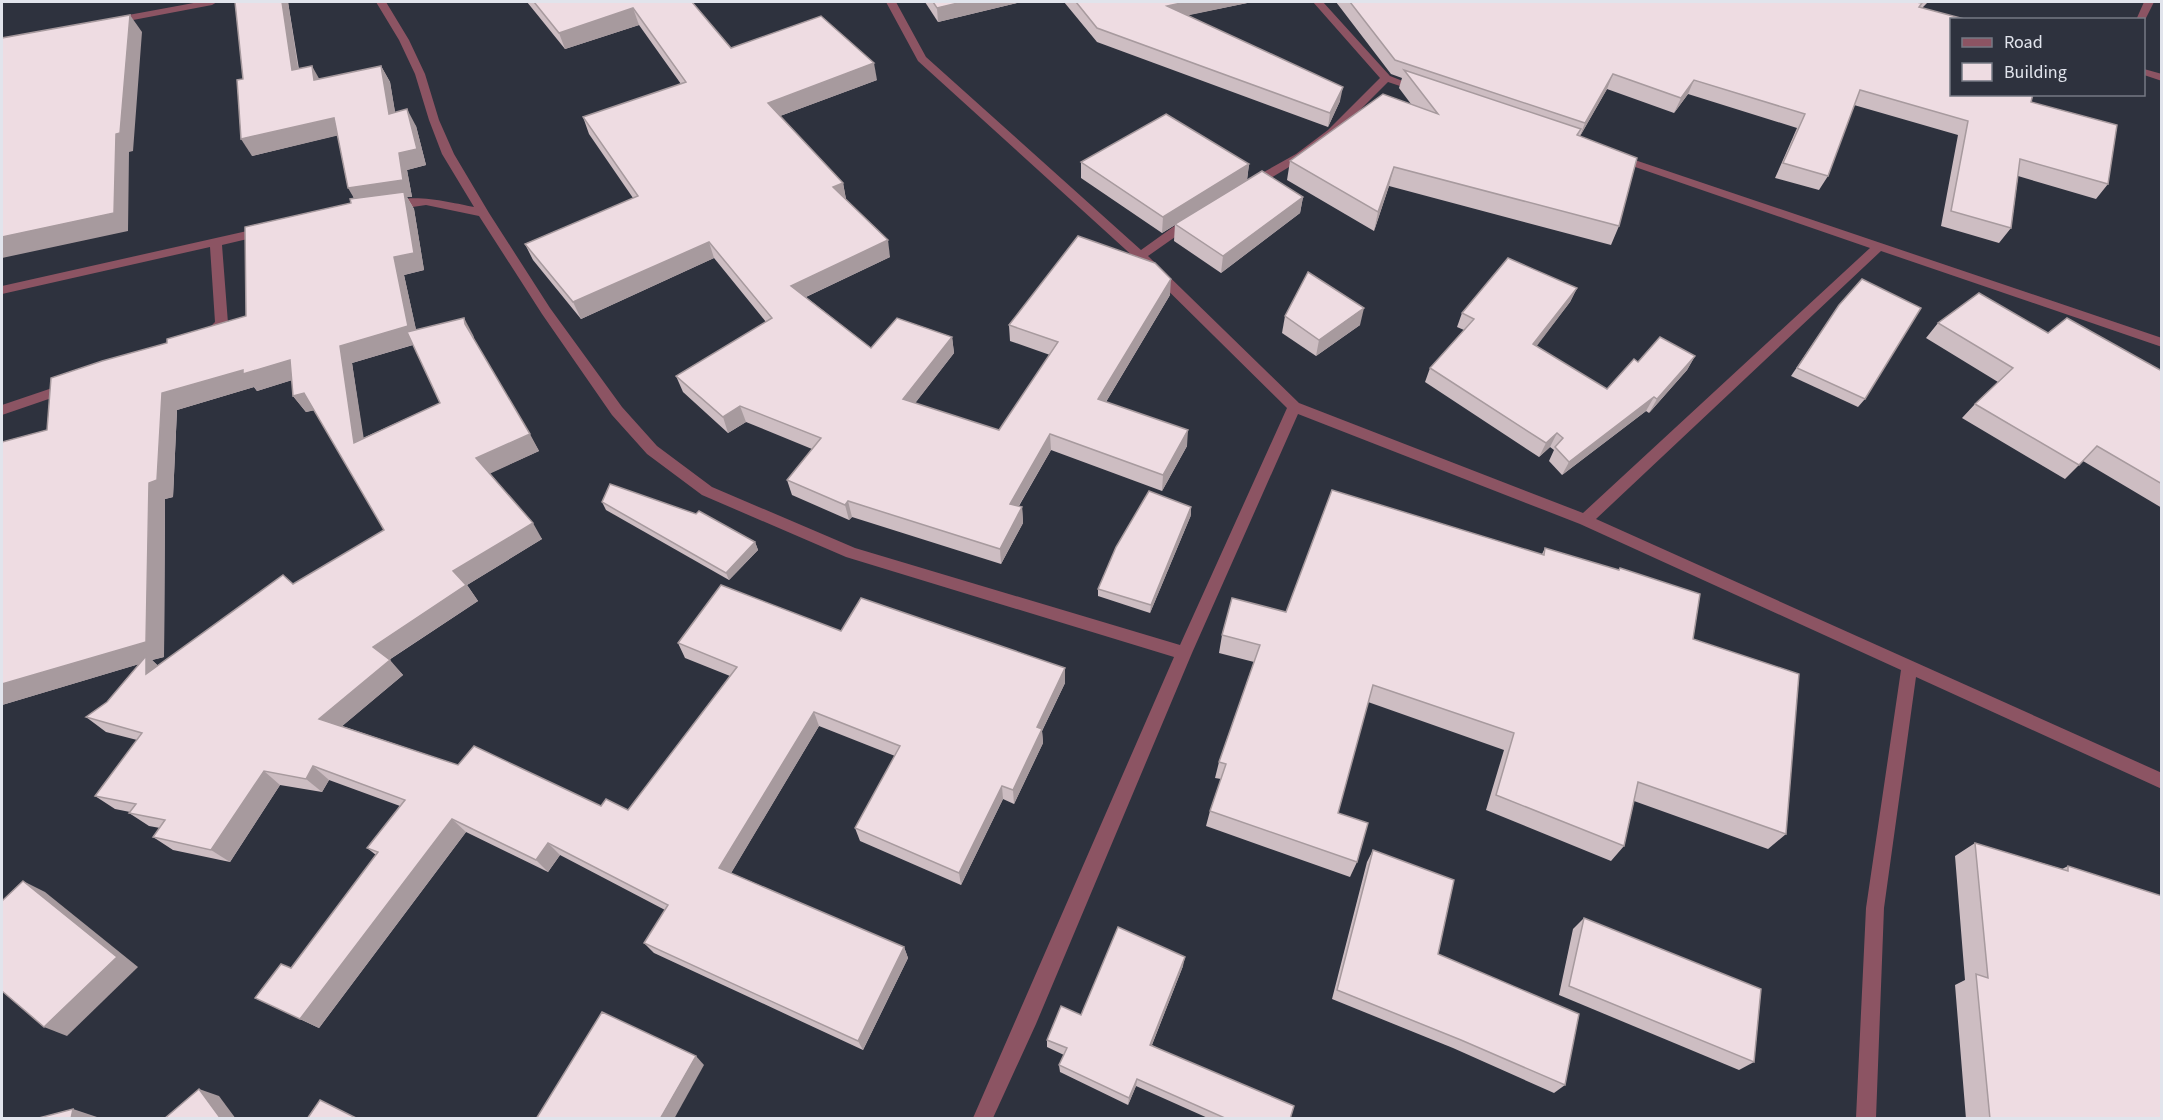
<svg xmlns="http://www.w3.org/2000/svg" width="2163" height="1120" viewBox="0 0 2163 1120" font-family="'Source Sans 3',sans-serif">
  <rect width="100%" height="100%" fill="#2e323e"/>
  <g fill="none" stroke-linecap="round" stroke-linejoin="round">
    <g fill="#8c5463" fill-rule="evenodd">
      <path d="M199,2H217L212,5L112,24L107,21L112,18Z"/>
      <path d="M376,2H386L409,40L425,74L439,120L454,154L489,213L550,308L622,407L657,446L712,487L855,548L1180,645L1287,408L1136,259L918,61L886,2H896L926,57L1141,250L1187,217H1195V223L1148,256L1299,403L1583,513L1870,248L1612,159V155H1620L2162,338V347L1881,251L1596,519L2162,773V789L1916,677L1884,908L1876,1118H1856L1866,908L1901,670L1580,524L1298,414L1192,653L1036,1024L993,1118H973L1174,657L846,557L702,495L647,454L612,415L542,314L479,216L426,205L392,210L386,206C403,190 453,203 474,207L442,154L429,120L415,74L399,40Z"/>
      <path d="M1313,2H1323L1390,76L1423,89L1418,92L1388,82L1336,134L1304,158L1254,188H1246V182L1296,154L1328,130L1380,78Z"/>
      <path d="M2144,2H2154L2144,22V20H2136Z"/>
      <path d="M2144,69L2162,74V81L2144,75Z"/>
      <path d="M265,227L271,231L269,234L222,245L228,323L212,339L207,341L201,336L215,322L210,247L2,294V286Z"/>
      <path d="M67,383L74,388L72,391L2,415V405Z"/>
    </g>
  </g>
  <g fill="#cdbdc2" fill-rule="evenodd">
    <path d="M235,2H288L299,69L319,79L381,66L390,82L395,112L416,126L426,165L407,170L412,197H407L414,209L424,270L404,275L416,330L473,335L474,339L539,451L490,473L542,539L467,585L478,601L389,660L403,675L342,726L458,765L601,806L628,810L730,676L685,658L678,643L841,631L1065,668V683L1042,731L1043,743L1014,804L1003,799L961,885L860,841L855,828L895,756L819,726L731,873L904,947L908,958L863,1050L654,953L644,943L665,910L560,855L548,872L466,832L319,1028L255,998L291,968L376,855L367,848L400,806L329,780L322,792L280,785L230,862L173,850L153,837L160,828L149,826L129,813L130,812L115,809L95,796L137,740L106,732L86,717L107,702L139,664L2,705V442L47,430L167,343L246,316L354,199L338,135L252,156ZM413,345L440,403L363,438L352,363ZM292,380L293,396L306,412L314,410L384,530L158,666L152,660L164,657L165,499L173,497L177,410L254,387L257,391Z"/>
    <path d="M527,2H692L731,48L877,80L780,116L843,183L846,199L890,257L806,297L871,348L952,337L954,353L915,403L999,430L1050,355L1010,341L1009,325L1170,295L1106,402L1187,446L1162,491L1051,450L1019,506L1022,507L1023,523L1001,564L852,517L849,520L792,495L787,480L812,449L746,422L728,433L683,392L676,376L766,322L714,258L581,319L533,260L525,244L633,198L589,134L583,117L681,84L639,25L565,49Z"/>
    <path d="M925,2H1021L938,22Z"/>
    <path d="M1064,2H1252L1188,15L1340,101L1328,127L1097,42Z"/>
    <path d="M1336,2H1928L1922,8L1952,94L2031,102L2108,184L2096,199L2018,176L2011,228L1999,243L1941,226L1958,135L1854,105L1828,176L1819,190L1775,178L1797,128L1688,94L1674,113L1607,89L1580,136L1619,226L1611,245L1389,186L1374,231L1287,180L1290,161L1411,104L1399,88L1402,78L1391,74Z"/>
    <path d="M1081,162L1249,164L1247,180L1303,197L1300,213L1221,273L1174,241L1175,224L1243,183L1162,233L1081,178Z"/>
    <path d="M1577,288L1570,302L1536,346L1607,389L1638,362L1695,356L1687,370L1649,413L1646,411L1562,475L1549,461L1554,450L1550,447L1539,457L1425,382L1430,368L1464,330L1457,327L1462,313Z"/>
    <path d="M1839,305L1865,399L1858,407L1791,376Z"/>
    <path d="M1285,316L1360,325L1316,356L1282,333Z"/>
    <path d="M1938,323L2048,333L2162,371V508L2083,461L2065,479L1962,418L1975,404L1998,382L1926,338Z"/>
    <path d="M602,502L755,542L758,550L729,580L606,510Z"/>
    <path d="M1191,515L1150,613L1098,596V589Z"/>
    <path d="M1545,548L1618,570L1620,568L1693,639L1786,834L1768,849L1634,801L1624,846L1611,861L1486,810L1504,750L1368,702L1338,813L1357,862L1350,877L1206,826L1210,811L1221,779L1215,778L1219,762L1254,662L1219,653L1222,635L1286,612L1542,554Z"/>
    <path d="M1975,843L2062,869L2068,866L2162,1119H1966L1955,985L1965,980L1955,856Z"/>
    <path d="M1373,850L1438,954L1565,1085L1554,1093L1453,1048L1332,999L1367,862Z"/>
    <path d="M1584,918L1754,1062L1739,1070L1559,995L1573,929Z"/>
    <path d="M1183,966L1152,1045L1290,1119H1210L1136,1086L1128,1105L1060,1072L1059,1065L1064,1055L1047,1047V1040L1081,1015Z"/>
  </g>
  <g fill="#a79a9e">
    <path d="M282,2H288L301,87L292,70Z"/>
    <path d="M962,2H1021L938,22L937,8Z"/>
    <path d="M1186,2H1252L1166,20L1167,6Z"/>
    <path d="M633,8L639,25L565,49L559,33Z"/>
    <path d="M130,15L142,32L133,151L129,152L128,231L2,258V237L116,134Z"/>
    <path d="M874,63L877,80L772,119L768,103Z"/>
    <path d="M312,66L321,82L314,80Z"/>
    <path d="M381,66L390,82L398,130L389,114Z"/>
    <path d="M1613,74L1607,89L1579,138L1585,123Z"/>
    <path d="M1694,80L1688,94L1674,113L1681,98Z"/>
    <path d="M1343,87L1340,101L1328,127L1330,113Z"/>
    <path d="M407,109L416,126L426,165L407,170L412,197H407L414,209L424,270L404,275L419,343L352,363L367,459L354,443L340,346L358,205L348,188L399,153Z"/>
    <path d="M334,118L344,134L252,156L241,139Z"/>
    <path d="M1249,164L1247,180L1162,233L1163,217Z"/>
    <path d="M1394,167L1389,186L1374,231L1378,212Z"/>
    <path d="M843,183L846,200L833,187Z"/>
    <path d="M1303,197L1300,213L1221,273L1223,256Z"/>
    <path d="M888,240L890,257L795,302L791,286Z"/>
    <path d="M709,242L714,258L581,319L573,302Z"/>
    <path d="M1171,279L1170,295L1098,415V399Z"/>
    <path d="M1577,288L1570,302L1527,359L1533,344Z"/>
    <path d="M1364,308L1360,325L1316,356L1319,340Z"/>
    <path d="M464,318L473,335L474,341L465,324Z"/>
    <path d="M952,337L954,353L906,415L903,399Z"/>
    <path d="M1695,356L1687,370L1649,413L1657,399Z"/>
    <path d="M290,360L302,377L257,391L254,387L177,410L173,497L165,499L164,657L152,660L164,671L146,674V662L2,705V684L149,483L162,393L243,370Z"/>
    <path d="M304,393L316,410L306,412L293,396Z"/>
    <path d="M1654,397L1646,411L1562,475L1569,462Z"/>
    <path d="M740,406L746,422L728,433L723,417Z"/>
    <path d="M1188,430L1187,446L1162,491L1163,475Z"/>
    <path d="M1557,433L1550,447L1539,457L1546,443Z"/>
    <path d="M530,434L539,451L487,475L476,458Z"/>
    <path d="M1050,434L1051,450L1011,519L1010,504Z"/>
    <path d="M848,501L852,517L849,520L845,505Z"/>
    <path d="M1022,507L1023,523L1001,564L1000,549Z"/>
    <path d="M1191,507V515L1150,613L1151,605Z"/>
    <path d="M533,523L542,539L467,585L478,601L387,661L373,647L453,571Z"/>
    <path d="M755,542L758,550L729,580L726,573Z"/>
    <path d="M390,660L403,675L334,733L319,719Z"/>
    <path d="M1065,668V683L1042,731L1043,743L1014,804L1013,790L1037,727Z"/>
    <path d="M814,712L819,726L727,880L719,868Z"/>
    <path d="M313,766L329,780L322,792L306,779Z"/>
    <path d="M264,771L280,785L230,862L211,850Z"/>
    <path d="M1002,786L1003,799L961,885L959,873Z"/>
    <path d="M452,819L466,832L319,1028L300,1019Z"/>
    <path d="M548,843L560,855L548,872L536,860Z"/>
    <path d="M23,881L45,892L138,967L67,1036L44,1027Z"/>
    <path d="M904,947L908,958L863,1050L858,1041Z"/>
    <path d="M1185,957L1183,966L1149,1052L1150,1045Z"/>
    <path d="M696,1056L704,1065L674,1119H660Z"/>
    <path d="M1137,1079L1136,1086L1128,1105L1129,1098Z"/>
    <path d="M199,1089L219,1096L236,1119H221Z"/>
    <path d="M73,1109L103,1119H71Z"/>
  </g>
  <g fill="#eedce2" stroke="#a79a9e" stroke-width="1.5">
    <path d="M235,2H282L292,70L312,66L314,80L381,66L389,114L407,109L417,149L399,153L403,180L348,188L334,118L241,139L237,80L243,79Z"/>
    <path d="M534,2H692L731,48L821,16L874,63L768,103L843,183L833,187L888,240L791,286L871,348L897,318L952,337L903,399L999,430L1058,342L1009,325L1078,236L1155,263L1171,279L1098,399L1188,430L1163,475L1050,434L1010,504L1022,507L1000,549L848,501L845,505L787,480L821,438L740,406L723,417L676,376L772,318L709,242L573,302L525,244L638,196L583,117L686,82L633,8L559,33Z"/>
    <path d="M933,2H962L937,8Z"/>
    <path d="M1076,2H1186L1167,6L1343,87L1330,113L1097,28Z"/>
    <path d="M1350,2H1916L1922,3L1919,7L1968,20H1952V94H2033L2031,102L2117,125L2108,184L2020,159L2011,228L1951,211L1968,121L1860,90L1828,176L1783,163L1805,114L1694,80L1681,98L1613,74L1585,123L1395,60Z"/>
    <path d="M130,15L120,133L116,134L114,213L2,237V38Z"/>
    <path d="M1404,70L1581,129L1577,135L1637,158L1619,226L1394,167L1378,212L1290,161L1383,94L1438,114Z"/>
    <path d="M1166,114L1249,164L1163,217L1081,162Z"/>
    <path d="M1262,171L1303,197L1223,256L1175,224Z"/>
    <path d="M404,192L414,253L394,257L408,326L340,346L354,443L440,403L407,332L464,318L465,324L530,434L476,458L533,523L453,571L466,585L373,647L390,660L319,719L458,765L474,746L601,806L606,799L628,810L737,667L678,643L721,585L841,631L861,598L1065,668L1037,727L1042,729L1013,790L1002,786L959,873L855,828L900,746L814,712L719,868L904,947L858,1041L644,943L668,905L548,843L536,860L452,819L300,1019L255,998L281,964L291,968L378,852L367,848L405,800L313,766L306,779L264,771L211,850L153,837L165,820L129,813L136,804L95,796L142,733L86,717L107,702L146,656V674L283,575L293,584L384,530L304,393L293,396L290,360L243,374V370L162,393L157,480L149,483L146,642L2,684V442L47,430L51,378L102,361L167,343V339L246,316L245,227L351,203L350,199Z"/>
    <path d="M1508,258L1577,288L1533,344L1607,389L1634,359L1638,362L1660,337L1695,356L1657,399L1654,397L1569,462L1555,447L1563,438L1557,433L1546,443L1430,368L1474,319L1462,313Z"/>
    <path d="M1308,272L1364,308L1319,340L1285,316Z"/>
    <path d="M1862,279L1921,308L1865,399L1797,368L1839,305Z"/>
    <path d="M1979,293L2048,333L2067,318L2162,371V484L2097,446L2079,465L1975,404L2013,368L1938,323Z"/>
    <path d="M610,484L696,514L699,511L755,542L726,573L602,502Z"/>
    <path d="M1332,490L1544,555L1545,548L1619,570L1620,568L1700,594L1693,639L1799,674L1786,834L1638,782L1624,846L1496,795L1514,733L1373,685L1338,813L1368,823L1357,862L1210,811L1226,764L1219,762L1260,645L1222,635L1232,598L1286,612Z"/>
    <path d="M1149,491L1191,507L1151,605L1098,589L1116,547Z"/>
    <path d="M1975,843L2068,871V866L2162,896V1119H1990L1976,974L1988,978Z"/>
    <path d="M1373,850L1454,880L1438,954L1579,1014L1565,1085L1461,1040L1337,990Z"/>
    <path d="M23,881L117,957L44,1027L2,991V901Z"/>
    <path d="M1584,918L1761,989L1754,1062L1569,986Z"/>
    <path d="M1118,927L1185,957L1150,1045L1294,1106L1290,1119H1227L1137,1079L1129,1098L1059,1065L1067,1048L1047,1040L1061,1006L1081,1015Z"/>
    <path d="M602,1012L696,1056L660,1119H536Z"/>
    <path d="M199,1089L221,1119H164Z"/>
    <path d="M320,1100L358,1119H307Z"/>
    <path d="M73,1109L71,1119H35Z"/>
  </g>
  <rect width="2163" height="1120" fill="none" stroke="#e1e4ec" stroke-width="6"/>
  <rect x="1950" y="18" width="195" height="78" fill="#2e323e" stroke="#767984" stroke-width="1.5"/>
  <rect x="1962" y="38" width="30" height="9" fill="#8c5463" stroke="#767984" stroke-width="1.5"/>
  <text x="2004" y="48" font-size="18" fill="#e1e4ec">Road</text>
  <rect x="1962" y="63" width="30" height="18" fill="#eedce2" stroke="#767984" stroke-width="1.5"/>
  <text x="2004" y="78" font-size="18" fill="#e1e4ec">Building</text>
</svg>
